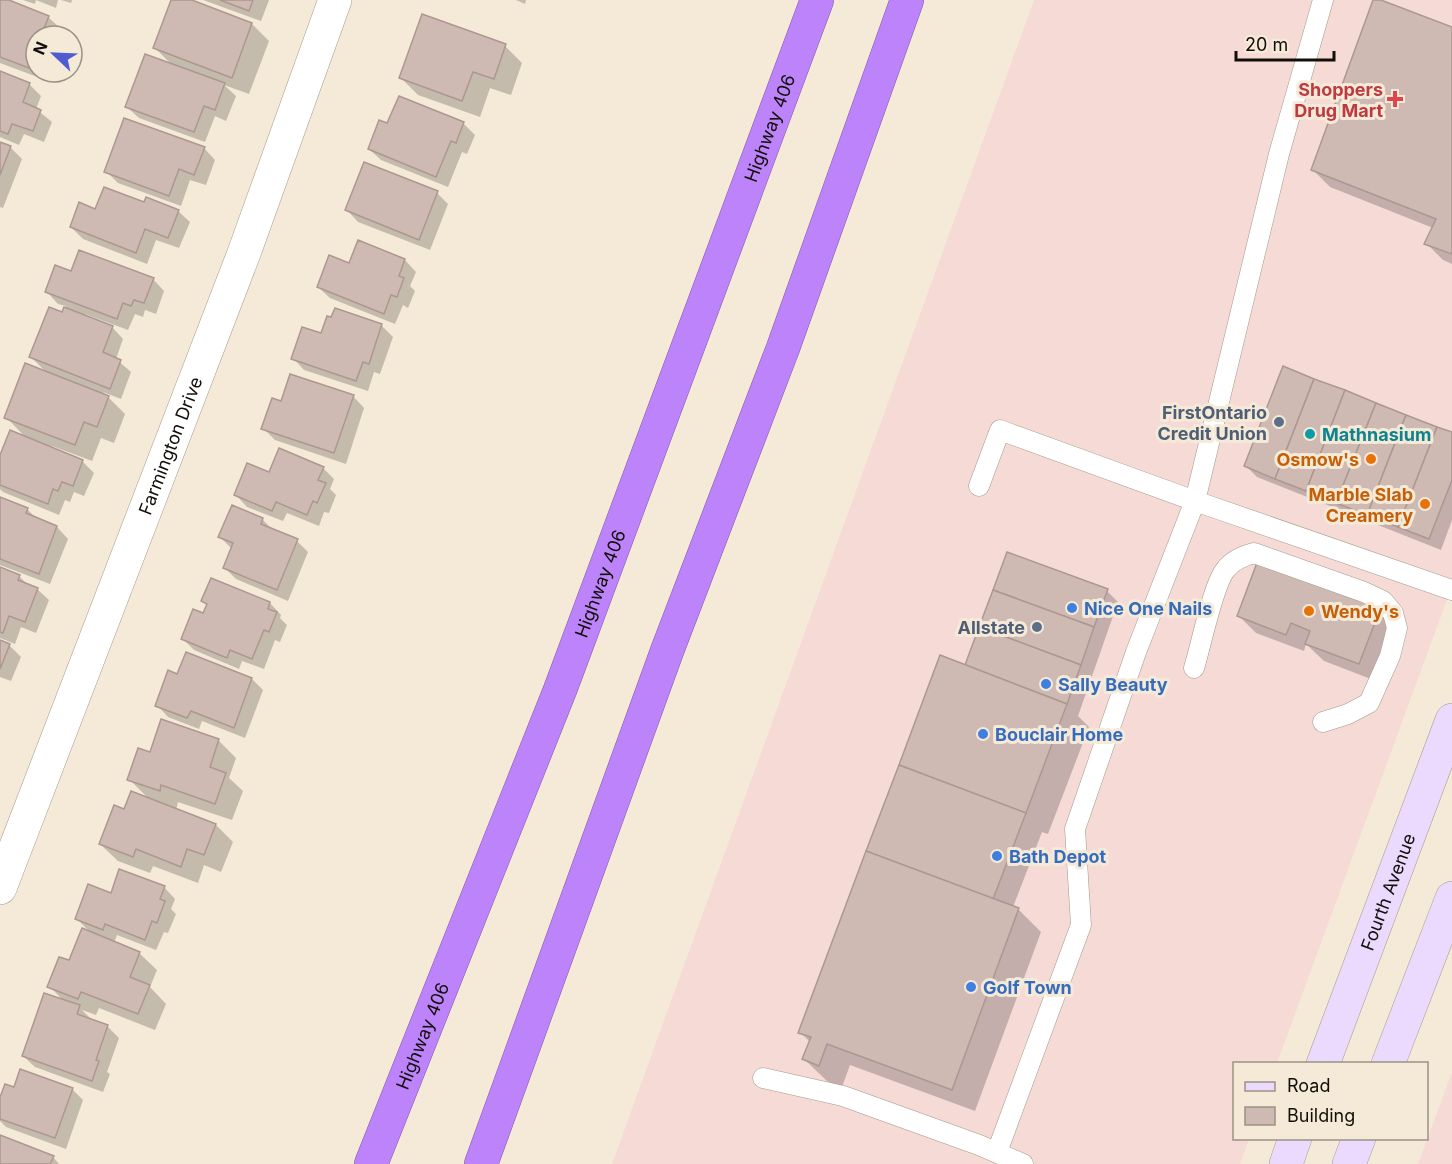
<svg xmlns="http://www.w3.org/2000/svg" width="1452" height="1164" viewBox="0 0 1452 1164" font-family="Inter,sans-serif">
  <rect width="100%" height="100%" fill="#f5ead8"/>
  <g fill="#f5dad6">
    <path d="M1034,0H1452V586L1277,1063L1234,1064V1138L1249,1139L1240,1164H612Z"/>
    <path d="M1452,1072V1164H1418Z"/>
  </g>
  <g fill="#0003">
    <path d="M0,0H5L48,17L60,28L57,36H36V72H43L40,78L0,63Z"/>
    <path d="M23,0H58L56,8L36,0L35,4Z"/>
    <path d="M61,0H72L71,3Z"/>
    <path d="M173,0H188L252,24L269,41L249,94L224,85L236,96L226,121L215,116L205,142L139,118L127,107L173,66L155,48Z"/>
    <path d="M203,0H269L261,21Z"/>
    <path d="M516,0H526L525,4Z"/>
    <path d="M1375,0L1452,29V264L1443,260L1426,243L1433,228L1330,187L1313,170Z"/>
    <path d="M505,46L522,63L511,95L490,88L480,117L418,95L401,78Z"/>
    <path d="M0,73L30,85L41,96L36,109L52,122L44,142L24,134L19,145L0,137Z"/>
    <path d="M463,123L475,135L467,154L462,152L448,187L381,160L369,149L388,125Z"/>
    <path d="M0,143L10,147L22,159L3,208L0,207Z"/>
    <path d="M204,148L215,160L206,185L190,180L181,206L118,183L106,171Z"/>
    <path d="M437,193L448,204L430,250L358,222L347,210Z"/>
    <path d="M145,204L178,211L190,222L179,248L156,240L147,264L83,239L71,227L96,210Z"/>
    <path d="M359,242L405,260L416,272L410,286L415,291L408,308L403,305L395,324L330,298L318,287L350,265Z"/>
    <path d="M72,273L153,279L164,291L156,314L145,310L143,317L135,314L128,330L85,314L84,316L112,327L123,339L116,359L131,372L121,399L103,392L125,414L114,443L101,438L92,461L52,446L51,448L82,461L94,473L84,496L74,492L70,502L65,500L59,515L3,492L0,489V459L27,439L6,417L47,373L31,357L63,314L66,306L58,304L47,292Z"/>
    <path d="M336,309L382,326L393,337L380,374L374,372L368,391L304,370L293,358L322,335Z"/>
    <path d="M353,396L364,408L346,464L275,440L263,428L282,403Z"/>
    <path d="M1452,434V520L1441,550L1257,477L1246,466Z"/>
    <path d="M323,468L334,479L330,489L336,495L329,513L324,512L319,526L287,513L283,521L247,507L236,495L270,474Z"/>
    <path d="M0,499L27,509L37,519L57,527L68,539L50,584L0,565Z"/>
    <path d="M262,519L274,531L297,541L308,552L288,601L236,579L225,568L232,549L220,537Z"/>
    <path d="M0,569L19,576L28,585L37,589L49,600L36,633L21,627L15,644L0,638Z"/>
    <path d="M1107,591L1118,602L1078,716L1089,727L1048,834L1042,832L1013,907L1019,910L1041,932L975,1111L850,1065L842,1087L827,1081L804,1059L810,1042L800,1032L972,669Z"/>
    <path d="M203,601L270,603L281,615L280,618L287,625L280,642L275,640L264,669L242,661L239,669L194,650L183,639L204,615L208,606Z"/>
    <path d="M1380,608L1397,625L1376,681L1324,661L1306,644L1304,651L1256,633L1239,616Z"/>
    <path d="M0,642L9,645L21,657L11,681L0,677Z"/>
    <path d="M178,676L252,679L263,690L245,738L202,721L199,729L168,717L157,705Z"/>
    <path d="M218,740L236,758L229,778L243,791L232,820L178,802L176,810L216,825L233,842L221,872L204,865L198,883L153,866L150,873L118,861L100,844L125,811L149,799L129,779L151,754Z"/>
    <path d="M164,887L175,899L171,909L176,914L168,933L164,932L156,950L117,935L114,943L139,953L157,970L150,987L166,1004L155,1030L99,1008L96,1015L82,1010L90,1018V1021L108,1027L119,1038L107,1072L110,1074L103,1092L35,1067L23,1056L64,1001L49,986L92,934L77,919L111,894Z"/>
    <path d="M15,1089H72L83,1100L66,1149L6,1127L0,1121V1101Z"/>
    <path d="M0,1137L53,1157L59,1164H0Z"/>
  </g>
  <g fill="#cfbab3" stroke="#ac9891" stroke-width="1.5">
    <path d="M0,0H9L49,16L41,36H36V49L29,68L0,57Z"/>
    <path d="M171,0H192L252,23L232,78L153,48Z"/>
    <path d="M220,0H253L249,11Z"/>
    <path d="M1373,0H1381L1452,27V254L1424,244L1436,219L1311,170Z"/>
    <path d="M422,14L506,44L494,79L473,72L462,101L399,78Z"/>
    <path d="M145,54L225,83L215,110L204,106L194,132L125,107Z"/>
    <path d="M0,71L30,83L23,102L41,110L33,131L12,124L8,134L0,131Z"/>
    <path d="M399,96L464,122L456,143L451,141L436,177L368,149L379,120L387,123Z"/>
    <path d="M124,118L205,147L194,175L179,169L169,196L104,172Z"/>
    <path d="M0,142L11,146L0,175Z"/>
    <path d="M364,162L438,191L419,240L345,210Z"/>
    <path d="M104,187L144,202L146,197L179,210L168,238L145,229L136,253L70,227L79,202L95,209Z"/>
    <path d="M358,240L405,259L399,276L404,278L397,297L391,295L384,314L317,287L329,255L349,263Z"/>
    <path d="M79,250L154,278L144,303L134,300L131,306L123,303L117,319L45,292L55,265L71,271Z"/>
    <path d="M49,307L62,312L64,307L113,326L103,352L121,360L110,389L29,357Z"/>
    <path d="M335,308L382,324L369,364L363,362L356,381L291,359L302,327L321,333L327,316L331,317Z"/>
    <path d="M25,363L109,396L97,427L84,422L75,445L4,418Z"/>
    <path d="M1283,366L1314,379L1275,479L1244,466Z"/>
    <path d="M290,374L354,395L334,453L261,429L272,398L281,401Z"/>
    <path d="M1314,379L1345,390L1306,491L1275,479Z"/>
    <path d="M1345,390L1376,403L1336,503L1306,491Z"/>
    <path d="M1376,403L1406,415L1367,515L1336,503Z"/>
    <path d="M1406,415L1437,427L1398,527L1367,515Z"/>
    <path d="M1437,427L1452,432V480L1429,539L1398,527Z"/>
    <path d="M10,430L83,460L73,486L62,482L58,491L53,489L48,504L0,485V455Z"/>
    <path d="M279,448L324,467L318,480L326,483L317,503L313,501L307,515L276,502L272,511L234,495L247,463L269,472Z"/>
    <path d="M0,497L28,508L26,513L57,526L39,574L0,559Z"/>
    <path d="M232,505L263,518L261,524L298,539L277,590L223,568L233,543L218,537Z"/>
    <path d="M1007,552L1108,589L1094,627L993,590Z"/>
    <path d="M1258,560L1381,607L1359,664L1305,644L1310,631L1291,623L1286,635L1237,616Z"/>
    <path d="M0,567L20,575L18,580L38,588L25,622L9,616L3,633L0,632Z"/>
    <path d="M211,578L270,602L268,609L277,612L269,632L264,630L252,659L230,650L227,658L181,639L193,609L203,613L207,604L201,601Z"/>
    <path d="M993,590L1094,627L1081,665L979,627Z"/>
    <path d="M979,627L1081,665L1067,704L965,665Z"/>
    <path d="M0,640L10,644L0,669Z"/>
    <path d="M186,652L252,678L234,728L191,711L187,718L155,706L168,670L177,674Z"/>
    <path d="M940,655L1067,704L1026,813L899,765Z"/>
    <path d="M161,719L219,739L210,767L226,773L215,804L161,785L160,791L127,780L138,748L150,752Z"/>
    <path d="M899,765L1026,813L993,899L866,851Z"/>
    <path d="M131,791L216,824L204,855L187,849L181,867L136,849L133,857L99,844L114,805L124,809Z"/>
    <path d="M866,851L1019,908L952,1090L827,1044L819,1066L802,1059L811,1037L798,1033Z"/>
    <path d="M119,869L165,886L160,899L165,901L157,923L152,921L145,940L105,924L103,930L75,919L88,884L111,893Z"/>
    <path d="M82,928L140,952L130,977L150,985L138,1014L81,992L78,999L47,987L59,957L69,960Z"/>
    <path d="M44,993L80,1005L77,1014L108,1025L96,1060L99,1061L92,1081L22,1056Z"/>
    <path d="M20,1069L73,1088L55,1138L0,1119V1097L5,1084L14,1087Z"/>
    <path d="M0,1135L54,1156L50,1164H0Z"/>
  </g>
  <g fill="none" stroke-linecap="round" stroke-linejoin="round">
    <defs>
      <g id="service">
        <path d="M979,486L1000,430L1195,501L1452,590"/>
        <path d="M1194,668C1201,646 1213,584 1226,569C1233,560 1243,556 1254,553L1364,592L1383,601L1393,613L1397,628L1390,656L1369,703L1348,714L1323,722"/>
        <path d="M763,1078L843,1096L979,1145L1023,1164"/>
        <path d="M997,1152L1081,925L1075,829L1136,652L1195,501L1279,154L1323,0"/>
      </g>
      <g id="minor">
        <path id="s1" d="M0,888L244,253L335,0"/>
      </g>
      <g id="secondary">
        <path id="s2" d="M1323,1064L1452,720"/>
        <path d="M1388,1064L1452,898"/>
        <path d="M1286,1164L1295,1138"/>
        <path d="M1349,1164L1359,1138"/>
      </g>
      <g id="motorway">
        <path id="s3" d="M371,1164L560,690L817,0"/>
        <path d="M481,1164L667,651L783,348L907,0"/>
      </g>
    </defs>
    <use href="#service" stroke="#a49a8a" stroke-width="21"/>
    <use href="#minor" stroke="#a49a8a" stroke-width="34"/>
    <use href="#secondary" stroke="#a49a8a" stroke-width="34"/>
    <use href="#motorway" stroke="#815aa6" stroke-width="34"/>
    <use href="#service" stroke="#fff" stroke-width="20"/>
    <use href="#minor" stroke="#fff" stroke-width="33"/>
    <use href="#secondary" stroke="#ebdafe" stroke-width="33"/>
    <use href="#motorway" stroke="#bd83fb" stroke-width="33"/>
  </g>
  <path fill="#e0444e" stroke="#f5ead8" stroke-width="2" d="M1392 90h6v6h6v6h-6v6h-6v-6h-6v-6h6z"/>
  <g fill="#5c6f8a" stroke="#f5ead8" stroke-width="2">
    <circle cx="1279" cy="422" r="6"/>
    <circle cx="1037" cy="627" r="6"/>
  </g>
  <circle fill="#0f9aa8" stroke="#f5ead8" stroke-width="2" cx="1310" cy="434" r="6"/>
  <g fill="#e8710a" stroke="#f5ead8" stroke-width="2">
    <circle cx="1371" cy="459" r="6"/>
    <circle cx="1425" cy="504" r="6"/>
    <circle cx="1309" cy="611" r="6"/>
  </g>
  <g fill="#3f7fe0" stroke="#f5ead8" stroke-width="2">
    <circle cx="1072" cy="608" r="6"/>
    <circle cx="1046" cy="684" r="6"/>
    <circle cx="983" cy="734" r="6"/>
    <circle cx="997" cy="856" r="6"/>
    <circle cx="971" cy="987" r="6"/>
  </g>
  <g text-anchor="middle" dominant-baseline="central" stroke-width="6" stroke-linejoin="round" paint-order="stroke">
    <g font-size="18" font-weight="bold" fill="#be3a42" stroke="#f5ead8" text-anchor="end">
      <text x="1383" y="89">Shoppers<tspan x="1383" dy="21">Drug Mart</tspan></text>
    </g>
    <g font-size="18" fill="#120e09" stroke="#f5ead8">
      <text stroke="none"><textPath href="#s3" startOffset="1110">Highway 406</textPath></text>
      <text stroke="none"><textPath href="#s1" startOffset="474">Farmington Drive</textPath></text>
      <text stroke="none"><textPath href="#s3" startOffset="624">Highway 406</textPath></text>
      <text stroke="none"><textPath href="#s2" startOffset="184">Fourth Avenue</textPath></text>
      <text stroke="none"><textPath href="#s3" startOffset="138">Highway 406</textPath></text>
    </g>
    <g font-size="18" font-weight="bold" fill="#4e5e75" stroke="#f5ead8" text-anchor="end">
      <text x="1267" y="412">FirstOntario<tspan x="1267" dy="21">Credit Union</tspan></text>
      <text x="1025" y="627">Allstate</text>
    </g>
    <g font-size="18" font-weight="bold" fill="#0d838f" stroke="#f5ead8" text-anchor="start">
      <text x="1322" y="434">Mathnasium</text>
    </g>
    <g font-size="18" font-weight="bold" fill="#c56008" stroke="#f5ead8" text-anchor="end">
      <text x="1359" y="459">Osmow's</text>
      <text x="1413" y="494">Marble Slab<tspan x="1413" dy="21">Creamery</tspan></text>
      <text x="1321" y="611" text-anchor="start">Wendy's</text>
    </g>
    <g font-size="18" font-weight="bold" fill="#366cbe" stroke="#f5ead8" text-anchor="start">
      <text x="1084" y="608">Nice One Nails</text>
      <text x="1058" y="684">Sally Beauty</text>
      <text x="995" y="734">Bouclair Home</text>
      <text x="1009" y="856">Bath Depot</text>
      <text x="983" y="987">Golf Town</text>
    </g>
  </g>
  <rect x="1233" y="1062" width="195" height="78" fill="#f5ead8" stroke="#9a9285" stroke-width="1.5"/>
  <rect x="1245" y="1082" width="30" height="9" fill="#ebdafe" stroke="#9a9285" stroke-width="1.5"/>
  <text x="1287" y="1092" font-size="18" fill="#120e09">Road</text>
  <rect x="1245" y="1107" width="30" height="18" fill="#cfbab3" stroke="#9a9285" stroke-width="1.5"/>
  <text x="1287" y="1122" font-size="18" fill="#120e09">Building</text>
  <g transform="translate(54 54) rotate(293)"><circle r="28" fill="#f5ead8" stroke="#9a9285" stroke-width="1.5"/>
  <path d="M0-4.5L10 22L0 15L-10 22Z" fill="#505bd1"/>
  <text y="-9" font-size="16" font-weight="bold" text-anchor="middle" fill="#120e09">N</text>
  </g>
  <path d="M1236 51v9h98v-9" fill="none" stroke="#120e09" stroke-width="3"/>
  <text x="1245" y="51" font-size="18" fill="#120e09" stroke="#f5ead8" stroke-width="4.5" paint-order="stroke">20 m</text>
</svg>
